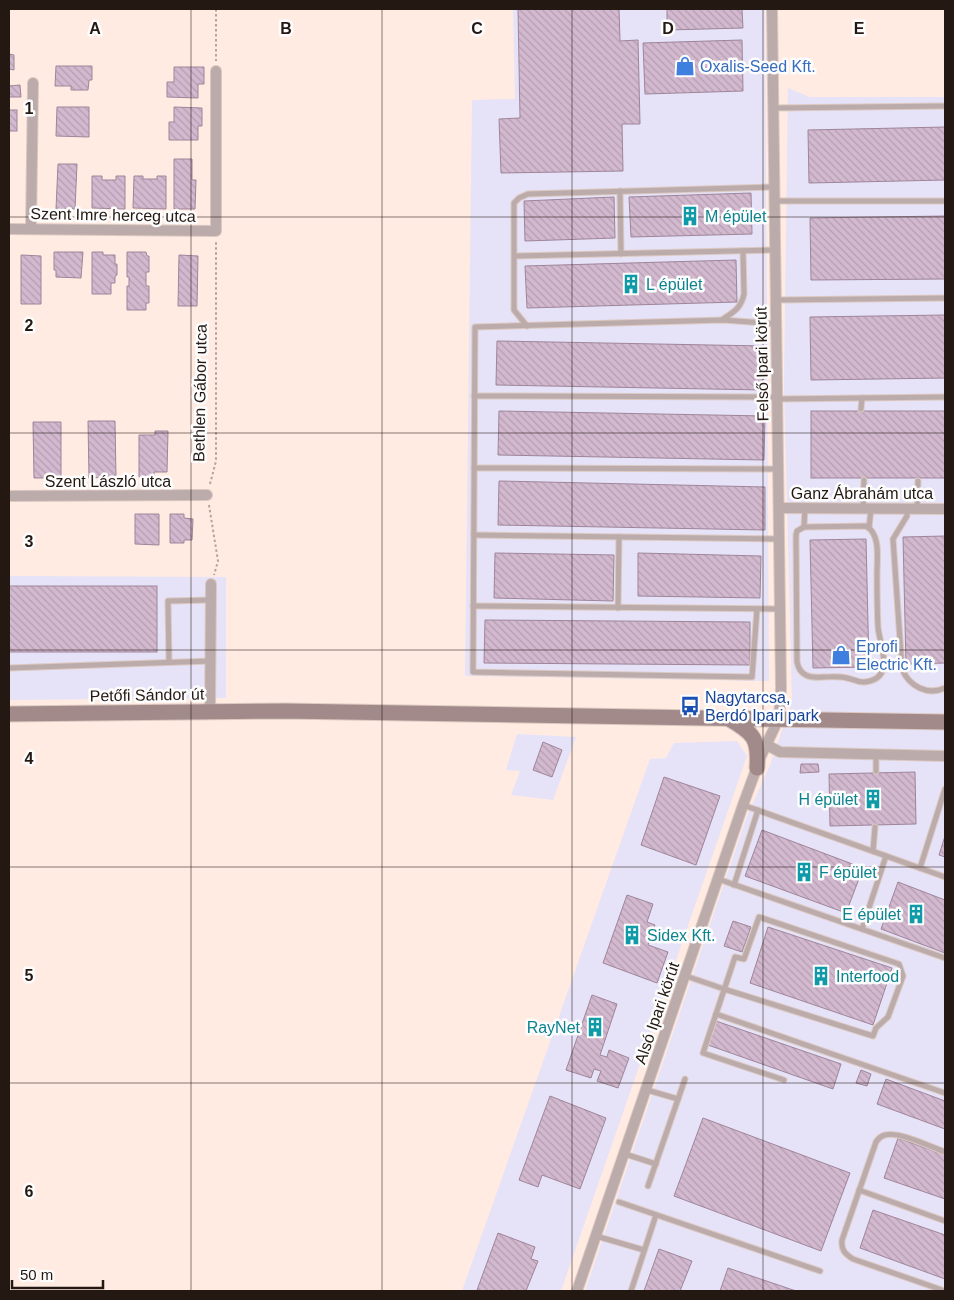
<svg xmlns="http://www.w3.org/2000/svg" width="954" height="1300" viewBox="0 0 954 1300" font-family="Helvetica,sans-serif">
  <defs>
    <pattern id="building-back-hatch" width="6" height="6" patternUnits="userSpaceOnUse" patternTransform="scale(1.25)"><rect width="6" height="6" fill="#d3b9cf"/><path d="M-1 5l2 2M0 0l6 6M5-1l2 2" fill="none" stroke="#b59eb1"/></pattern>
  </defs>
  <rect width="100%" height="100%" fill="#ffebe2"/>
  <g fill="#e6e2f8">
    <path d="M513,9H765L769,681L465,676L472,100L515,99Z"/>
    <path d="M788,88L810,97H945V1291H585L747,816L770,765L792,701L784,385Z"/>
    <path d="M9,576L226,577V698L9,700Z"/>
    <path d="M517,734L576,737L553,800L511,795L520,771L506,770Z"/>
    <path d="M737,741L747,756L561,1291H462L650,759L666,758L674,743Z"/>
  </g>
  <g fill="url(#building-back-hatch)" stroke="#9e859a">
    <path d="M518,9H619L620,41L638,40L640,124H622L623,171L501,173L499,119L520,118Z"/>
    <path d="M667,9H742L743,28L667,30Z"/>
    <path d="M742,40L743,91L645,94L643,43Z"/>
    <path d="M9,54L14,55V70L9,69Z"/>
    <path d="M56,66H92V80H89L88,90H71V86H55Z"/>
    <path d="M174,67H204V84H198V98L167,97V82H174Z"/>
    <path d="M20,85L21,97H9V86Z"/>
    <path d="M57,107H89V137L56,136Z"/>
    <path d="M174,107L202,108V126H198V140H169V122H174Z"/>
    <rect x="9" y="110" width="8" height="21"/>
    <path d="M945,127V180L809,183L808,130Z"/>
    <path d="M174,159H192V180H196L195,209H174Z"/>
    <path d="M58,164H77L75,209H56Z"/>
    <path d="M92,176H102V180H116V176H125V209L92,208Z"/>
    <path d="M134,176H143V179H157V176H166V209L133,208Z"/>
    <path d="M751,193L752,234L631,237L629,197Z"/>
    <path d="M614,197L615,238L525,241L524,201Z"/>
    <path d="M945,216V279L811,280L810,218Z"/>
    <path d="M54,252H83L81,278L56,277V270H54Z"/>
    <path d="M92,252H103V255H115V264H117V275L115,276V283H111V294H92Z"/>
    <path d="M127,252H146L147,256H149V272H146V286H149V303H146V310H127V286H129V277H127Z"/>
    <path d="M21,255L41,256V304H21Z"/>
    <path d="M179,255L198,256L197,306H178Z"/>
    <path d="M736,260L737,302L527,308L525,266Z"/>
    <path d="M945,315V378L811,380L810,317Z"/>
    <path d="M497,341L764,346L763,390L496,385Z"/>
    <path d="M499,411L765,416L764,460L498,455Z"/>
    <rect x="811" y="411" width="134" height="67"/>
    <path d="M88,421H115L116,477L89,478Z"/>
    <path d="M33,422H61V478H34Z"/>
    <path d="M155,431H168L167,472H154V477H139V435H155Z"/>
    <path d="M499,481L765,487V530L498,525Z"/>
    <path d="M135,514H159V545L135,544Z"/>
    <path d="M170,514H184V518L193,519L192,540H184V543H170Z"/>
    <path d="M945,536V663L906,664L903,537Z"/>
    <path d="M866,539L869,667L813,668L810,540Z"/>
    <path d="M495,553L614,555L613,601L494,598Z"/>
    <path d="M638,553L761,556L760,598L638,596Z"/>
    <rect x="9" y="586" width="148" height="66"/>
    <path d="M485,620L750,622V665L484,663Z"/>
    <path d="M543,742L562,750L552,777L533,770Z"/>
    <path d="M801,764H818L819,772L800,773Z"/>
    <path d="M915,772L916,824L830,826L829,774Z"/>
    <path d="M664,777L720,796L696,865L641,845Z"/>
    <path d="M762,830L863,868L846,913L745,876Z"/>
    <path d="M945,836V857L939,855Z"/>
    <path d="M898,882L945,900V953L881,929Z"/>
    <path d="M627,895L653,904L647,922L655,925L648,945L668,952L657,983L603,963Z"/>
    <path d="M733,921L751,927L742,952L724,946Z"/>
    <path d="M768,927L892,968L873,1025L750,983Z"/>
    <path d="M592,995L617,1004L600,1055L607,1057L609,1050L629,1058L618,1088L597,1081L601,1071L594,1069L591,1078L566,1070Z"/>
    <path d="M716,1021L841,1064L833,1089L708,1045Z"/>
    <path d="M861,1070L871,1074L867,1086L856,1083Z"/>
    <path d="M886,1079L945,1101V1129L877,1104Z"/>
    <path d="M550,1096L606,1118L580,1189L542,1175L538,1187L519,1180Z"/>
    <path d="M703,1118L850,1173L821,1251L674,1196Z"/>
    <path d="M898,1138L945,1155V1199L884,1178Z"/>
    <path d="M873,1210L945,1235V1279L860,1248Z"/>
    <path d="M498,1233L535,1247L531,1259L538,1261L526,1291H482L477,1290Z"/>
    <path d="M659,1249L692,1261L680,1291H644Z"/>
    <path d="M728,1268L796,1291H720Z"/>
  </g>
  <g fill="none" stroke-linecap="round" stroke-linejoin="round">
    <defs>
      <g id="service">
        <path d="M773,108L945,106"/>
        <path d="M620,191L621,254"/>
        <path d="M775,201H945"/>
        <path d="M515,256L775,250"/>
        <path d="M776,300L945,298"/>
        <path d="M723,319C734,312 741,308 744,294L743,251"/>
        <path d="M527,326L514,310V203L519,198L528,194L774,187"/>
        <path d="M474,396L777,397"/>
        <path d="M777,399L945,397"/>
        <path d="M861,409L862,398"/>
        <path d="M474,468L778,469"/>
        <path d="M863,509L864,480"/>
        <path d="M907,509V516L893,539L902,669C909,686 927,696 945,688"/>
        <path d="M917,509L918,481"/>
        <path d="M866,526C881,534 877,559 877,573C877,591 877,609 878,627C879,644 897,678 865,682C859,683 853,679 847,678C839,676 831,677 823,677C811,678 800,677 797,662L796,535L797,531L804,527Z"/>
        <path d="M804,527L805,508"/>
        <path d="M869,528L871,509"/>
        <path d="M474,535L779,539"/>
        <path d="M473,606L780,609"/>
        <path d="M618,608L619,537"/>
        <path d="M757,609L752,677L473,672L475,327L723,320L776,324"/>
        <path d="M169,661L168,601L211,600"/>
        <path d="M9,668L211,661"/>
        <path d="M876,771V754"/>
        <path d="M743,805L945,877"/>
        <path d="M873,851L875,827"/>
        <path d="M920,868L945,789"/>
        <path d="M718,879L945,958"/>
        <path d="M734,885L758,810"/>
        <path d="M862,929L886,856"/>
        <path d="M686,976L724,989L873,1036L876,1028L888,1017L903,976L899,964L759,917L744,959L735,957L703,1053L784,1080"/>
        <path d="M716,1014L945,1093"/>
        <path d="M647,1090L678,1099"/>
        <path d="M945,1152C931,1147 899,1131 885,1135C881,1136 878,1139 876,1142L842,1240C841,1250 845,1254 853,1259L945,1291"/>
        <path d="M625,1154L656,1164"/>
        <path d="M648,1186L685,1079"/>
        <path d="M859,1190L945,1221"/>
        <path d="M619,1202L820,1271"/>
        <path d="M596,1236L644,1250"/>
        <path d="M631,1291L656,1215"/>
      </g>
      <g id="minor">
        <path d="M9,229L216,231V71"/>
        <path d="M31,229L33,83"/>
        <path d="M9,496L207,495"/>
        <path d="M779,508L945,509"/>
        <path d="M210,712L211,584"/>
        <path d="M767,745L780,752L945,756"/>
        <path d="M577,1291L743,805L761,756L779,718L781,688L772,9"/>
      </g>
      <g id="secondary">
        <path d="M9,714L285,711L945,722"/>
        <path d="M729,719C754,733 759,739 757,768"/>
      </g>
    </defs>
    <use href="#service" stroke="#dcc9c1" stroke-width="7"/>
    <use href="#minor" stroke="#dcc9c1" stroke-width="12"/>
    <use href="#secondary" stroke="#dcc9c1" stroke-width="17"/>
    <g stroke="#b5a49c" stroke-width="2" stroke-dasharray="2.5 2.5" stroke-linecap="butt">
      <path d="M216,9V61"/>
      <path d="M210,484L216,461V242"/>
      <path d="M209,505L218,561L214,575"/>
    </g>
    <use href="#service" stroke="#bbabaa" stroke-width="5"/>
    <use href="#minor" stroke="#bbabaa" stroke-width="10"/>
    <use href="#secondary" stroke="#a18a89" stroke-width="15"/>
  </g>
  <path fill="none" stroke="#231812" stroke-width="1" stroke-opacity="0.55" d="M191,9V1291M382,9V1291M572,9V1291M763,9V1291M9,217H945M9,433H945M9,650H945M9,867H945M9,1083H945"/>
  <defs>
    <symbol id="shop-bare" viewBox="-9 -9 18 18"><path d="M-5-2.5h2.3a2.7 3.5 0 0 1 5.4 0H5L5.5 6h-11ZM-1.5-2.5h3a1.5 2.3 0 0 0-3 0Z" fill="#3f7fe0" stroke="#fdfdfd" stroke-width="2.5" paint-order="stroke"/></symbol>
    <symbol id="building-bare" viewBox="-9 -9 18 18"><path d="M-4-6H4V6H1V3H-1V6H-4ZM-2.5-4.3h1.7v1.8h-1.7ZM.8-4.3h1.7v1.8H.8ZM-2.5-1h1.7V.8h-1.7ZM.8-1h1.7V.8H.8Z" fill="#0f9aa8" stroke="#fdfdfd" stroke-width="2.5" paint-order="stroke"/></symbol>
    <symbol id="bus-bare" viewBox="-9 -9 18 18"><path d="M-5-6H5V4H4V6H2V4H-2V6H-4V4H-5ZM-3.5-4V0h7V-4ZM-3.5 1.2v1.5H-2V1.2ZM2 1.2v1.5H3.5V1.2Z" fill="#1a4fb4" stroke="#fdfdfd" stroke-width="2.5" paint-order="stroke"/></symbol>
  </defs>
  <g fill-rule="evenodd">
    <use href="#shop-bare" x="671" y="52" width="28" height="28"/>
    <use href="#building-bare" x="676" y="202" width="28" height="28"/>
    <use href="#building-bare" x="617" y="270" width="28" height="28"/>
    <use href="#shop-bare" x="827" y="641" width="28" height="28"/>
    <use href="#bus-bare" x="676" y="692" width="28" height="28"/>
    <use href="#building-bare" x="859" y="785" width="28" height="28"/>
    <use href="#building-bare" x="790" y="858" width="28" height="28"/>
    <use href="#building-bare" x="902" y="900" width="28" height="28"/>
    <use href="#building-bare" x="618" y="921" width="28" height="28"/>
    <use href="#building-bare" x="807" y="962" width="28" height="28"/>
    <use href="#building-bare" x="581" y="1013" width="28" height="28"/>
  </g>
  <g text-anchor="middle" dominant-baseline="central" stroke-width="5" stroke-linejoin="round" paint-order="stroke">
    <g font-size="16" fill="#366cbe" stroke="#fdfdfd" text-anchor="start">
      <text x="700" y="66">Oxalis-Seed Kft.</text>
      <text x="856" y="646">Eprofi<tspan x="856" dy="18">Electric Kft.</tspan></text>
    </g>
    <g font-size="16" fill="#231812" stroke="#fdfdfd">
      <text transform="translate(113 215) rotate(1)">Szent Imre herceg utca</text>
      <text transform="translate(762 364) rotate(-91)">Felső Ipari körút</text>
      <text transform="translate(200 393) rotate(-89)">Bethlen Gábor utca</text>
      <text x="108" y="481">Szent László utca</text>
      <text x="862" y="493">Ganz Ábrahám utca</text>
      <text transform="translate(147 695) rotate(-1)">Petőfi Sándor út</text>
      <text transform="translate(657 1013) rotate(-71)">Alsó Ipari körút</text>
    </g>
    <g font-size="16" fill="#0d838f" stroke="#fdfdfd" text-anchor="start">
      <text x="705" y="216">M épület</text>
      <text x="646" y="284">L épület</text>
      <text x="858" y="799" text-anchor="end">H épület</text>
      <text x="819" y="872">F épület</text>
      <text x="901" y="914" text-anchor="end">E épület</text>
      <text x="647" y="935">Sidex Kft.</text>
      <text x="836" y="976">Interfood</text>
      <text x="580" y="1027" text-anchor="end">RayNet</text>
    </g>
    <g font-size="16" fill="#164399" stroke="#fdfdfd" text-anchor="start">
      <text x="705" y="697">Nagytarcsa,<tspan x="705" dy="18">Berdó Ipari park</tspan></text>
    </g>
  </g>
  <g font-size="16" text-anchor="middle" font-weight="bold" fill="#231812" stroke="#fdfdfd" stroke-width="5" stroke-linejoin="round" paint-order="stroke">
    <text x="95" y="34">A</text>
    <text x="286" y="34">B</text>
    <text x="477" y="34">C</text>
    <text x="668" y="34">D</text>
    <text x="859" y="34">E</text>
    <text x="29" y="114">1</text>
    <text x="29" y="331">2</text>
    <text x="29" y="547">3</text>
    <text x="29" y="764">4</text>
    <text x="29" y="981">5</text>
    <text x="29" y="1197">6</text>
  </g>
  <rect width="954" height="1300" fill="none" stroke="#231812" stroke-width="20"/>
  <path d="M12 1280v8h91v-8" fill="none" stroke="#231812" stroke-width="2.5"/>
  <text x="20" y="1280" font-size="15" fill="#231812" stroke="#fdfdfd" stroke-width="4" paint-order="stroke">50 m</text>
</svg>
